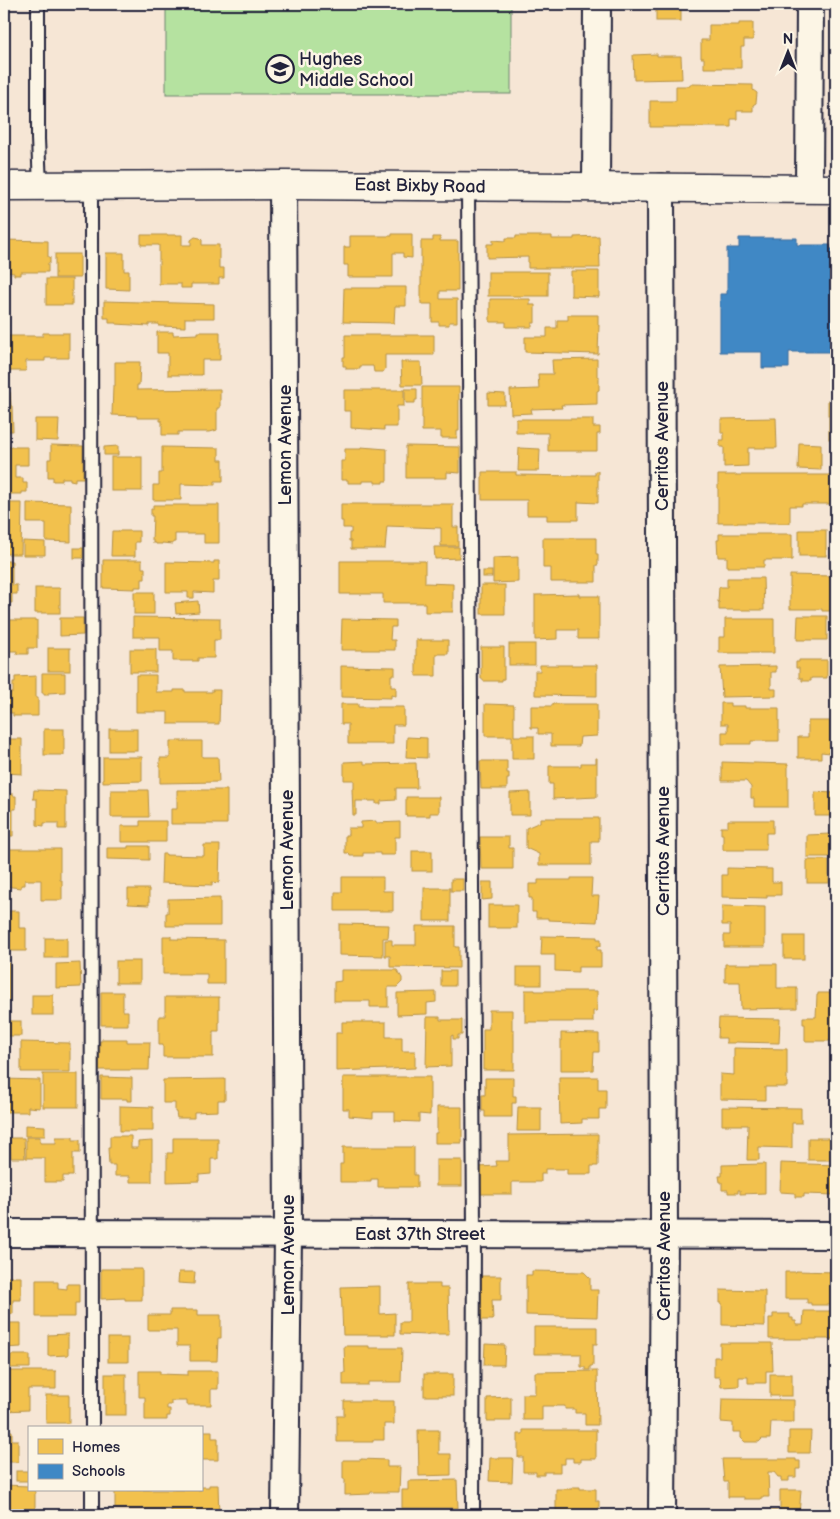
<svg xmlns="http://www.w3.org/2000/svg" width="840" height="1519" viewBox="0 0 840 1519" font-family="'Balsamiq Sans',sans-serif">
  <rect width="100%" height="100%" fill="#f6e6d5"/>
  <filter id="ink" filterUnits="userSpaceOnUse"><feTurbulence type="fractalNoise" baseFrequency=".02" numOctaves="2"/><feDisplacementMap in="SourceGraphic" scale="10" xChannelSelector="R" yChannelSelector="G"/><feConvolveMatrix kernelMatrix="1 2 1 2 8 2 1 2 1" color-interpolation-filters="sRGB"/></filter>
  <g filter="url(#ink)">
    <rect fill="#b5e2a0" stroke="#6c826e" x="166" y="4" width="345" height="90"/>
    <g fill="#f2c14e" stroke="#b49148">
      <rect x="656" y="4" width="25" height="17"/>
      <rect x="692" y="4" width="48" height="4"/>
      <path d="M739,23H753V40H744V47H741V68H704V58H701V40H709V25H739Z"/>
      <path d="M657,54V56H681L682,79L634,80L633,55Z"/>
      <path d="M690,84L753,85V90L757,93L756,103L753,105V111H737V119H731V127H650V101H676V86H690Z"/>
      <path d="M392,234H412V258L403,257V253H393V277H348V265H344V247H350V236H392Z"/>
      <path d="M141,235H182V245H191V240L195,237L200,238L202,240V245H219V268H224V278H219V284H191V288H181V284H159V245H141Z"/>
      <path d="M516,236H552V239H574V237L599,236L600,268H528V257L487,258V244H493V240L506,241V238H516Z"/>
      <path d="M433,237H440V241H458V291H440V299H457V322H449V325H439V322H432V304H421V241H433Z"/>
      <path d="M4,240L48,241V257H50V263H48V272H21V275H14V273L4,272Z"/>
      <path d="M106,253H124V271H129V290L106,289Z"/>
      <rect x="55" y="254" width="25" height="24"/>
      <path d="M571,271H599V297L571,296Z"/>
      <rect x="488" y="272" width="60" height="24"/>
      <rect x="46" y="279" width="26" height="26"/>
      <path d="M4,283V289H8V327H4Z"/>
      <path d="M380,287H406V306H395L394,323L343,322L344,288H380Z"/>
      <path d="M490,299H530V305H535V323H532V327H506V322H490Z"/>
      <path d="M104,301L214,304V318H185V327L159,326V324H149V326L116,324V323H109V318H104Z"/>
      <path d="M568,315H598V325H599L598,354L525,352V337H547V328H557V320H568Z"/>
      <path d="M157,332H173V335L198,334V332H220V360H202V375H168V353H157Z"/>
      <path d="M43,333H69V358H45V361H26V371H5L4,374V336H43Z"/>
      <path d="M345,335H434V355H385V369L383,372H374L373,366H360V369H346V366H343V357H345Z"/>
      <path d="M597,359V376H599V390L597,391V404L561,405L562,408L531,409L532,413L511,414L510,390L539,389L538,374H553L552,360Z"/>
      <path d="M115,362H140L139,385H137V390L220,389V408H217V430L210,432H178V435H162V421H160V418H137V416L112,415L113,386H115Z"/>
      <path d="M401,362H421L422,385H402Z"/>
      <path d="M422,387H459V431H457V438H441V431H422Z"/>
      <path d="M405,389H417V400H415V403H406V400H405Z"/>
      <path d="M344,390H404V406H397V427H384V430L351,428V411H344Z"/>
      <path d="M4,392H10L11,406H12L13,431H4Z"/>
      <path d="M488,393L505,394V405H488Z"/>
      <rect x="828" y="400" width="8" height="15"/>
      <rect x="829" y="416" width="7" height="23"/>
      <path d="M776,418L777,448H748V466L724,467V447H720V440H724V433H721V419Z"/>
      <path d="M35,419H59L58,441L35,440Z"/>
      <path d="M516,419H593V427H600V434H597V451H548V433H516Z"/>
      <path d="M799,443L821,444V470L798,469Z"/>
      <path d="M51,445L83,446V478H75V481L70,480V478H62V481H53V477H48V459H51Z"/>
      <path d="M118,446V455H104V447Z"/>
      <path d="M406,446L460,447V473L447,472V478H406Z"/>
      <path d="M4,447H28V465H15V478H23V483H27V492H22V494H4Z"/>
      <path d="M162,447L219,448V460H223V481H215V485L181,484V500H153V485H159V473H162Z"/>
      <path d="M361,447L387,449V481H383V483H375V481H362V483H348V480H341V461H345V449H361Z"/>
      <path d="M519,448L540,449L539,471H518Z"/>
      <rect x="111" y="457" width="31" height="34"/>
      <path d="M595,471H598V503L578,502V520H547V515H527V500H482V472H516V475L578,476V475H595Z"/>
      <path d="M718,475H830V504H802V506H790V523H718Z"/>
      <path d="M4,503H22L21,554H4Z"/>
      <path d="M27,503L71,504V542L46,541V523H27Z"/>
      <path d="M341,504H453V527H458V546H441V528L387,526L385,549H351V541H349V533H351V528H343V521H341Z"/>
      <path d="M153,505H219V543H204V534H175V542H173V544L162,543V544H156V543H153V540H152L153,516H151V509H153Z"/>
      <rect x="799" y="530" width="27" height="26"/>
      <path d="M112,531H139V542H135V556H111Z"/>
      <path d="M719,534H792V560H764V567H727V557H718L717,540H719Z"/>
      <path d="M543,538H596V554H598V565H596V582H551V568H543Z"/>
      <path d="M23,541L45,542V555H23Z"/>
      <path d="M434,547H459V558L435,559Z"/>
      <rect x="74" y="548" width="9" height="10"/>
      <path d="M518,557V582L493,583V558Z"/>
      <path d="M103,560H142V568H145V579H142V587H135V589L103,588Z"/>
      <path d="M4,561H12V585H17V594H12V603L4,602Z"/>
      <path d="M214,561H219V581H213V593L194,592V598H188V592H166V562L214,563Z"/>
      <path d="M340,561H425V583L453,584V612H425V603H383V594H340Z"/>
      <rect x="483" y="571" width="9" height="6"/>
      <path d="M790,575L833,576V611H822V609H790Z"/>
      <path d="M727,578H763L764,610H719V602H718L719,587H727Z"/>
      <rect x="481" y="585" width="24" height="29"/>
      <rect x="35" y="588" width="25" height="25"/>
      <rect x="134" y="592" width="20" height="22"/>
      <path d="M579,594V596H599V639H578V630H557V639L535,640V595Z"/>
      <path d="M198,601L199,612L176,614L175,603Z"/>
      <path d="M798,616H827V640H797Z"/>
      <path d="M133,617L220,618V640H214V658H198V661H173V651H160V637H133Z"/>
      <path d="M4,618H9V620H37V648H28V654H17V651H4V658Z"/>
      <path d="M60,618H83V635L60,636Z"/>
      <path d="M342,619L396,620V627H391L390,640H395V650H341Z"/>
      <path d="M725,619H774V653H719V637H725Z"/>
      <path d="M416,640H448V654H436V676H416Z"/>
      <rect x="509" y="644" width="26" height="21"/>
      <path d="M481,647H504V679H502V681H483V679H481Z"/>
      <rect x="48" y="648" width="22" height="23"/>
      <rect x="130" y="649" width="26" height="23"/>
      <path d="M799,660H827V678H811V681H802V678H799V668H796V662H799Z"/>
      <path d="M540,665H597V696L535,695V671H540Z"/>
      <path d="M341,666L395,667V675H391V687H396V696L391,695V698L341,697Z"/>
      <path d="M776,666V672H771V689H776V696L722,697L720,667Z"/>
      <path d="M42,673H65V692L48,693V695H44V693H42Z"/>
      <path d="M136,675H156V692H174V690H185V692H212V690H220L219,724H168V712H136Z"/>
      <path d="M36,676V698H38V716H13V713H4V693H13V683H15V677Z"/>
      <path d="M721,703H730V706H745V708H779V741H751V744H722V732H728V724H721Z"/>
      <path d="M341,704H358V707H404V725H393V744H348V724H341Z"/>
      <path d="M485,704L514,705V736H534V759H512V736H485Z"/>
      <path d="M552,704H597V736L580,737L579,746H551V734H538V728H531V706H552Z"/>
      <path d="M808,721H830V753L821,752V758H798V737H808Z"/>
      <rect x="44" y="729" width="20" height="26"/>
      <rect x="109" y="729" width="28" height="22"/>
      <path d="M407,737L427,738V758L406,757Z"/>
      <path d="M4,739H22V774L4,773Z"/>
      <path d="M170,741H202V757H218L219,782L160,783V758H170Z"/>
      <path d="M103,757H142V781L103,782Z"/>
      <path d="M596,758H597V797L553,799V784H549V766H581V763H596Z"/>
      <path d="M364,761V764L416,763L417,788H396V800L381,801V804H376V801H356V815H353L352,789H354V780H344V762Z"/>
      <path d="M480,761H507V773H509V779H507V789H481Z"/>
      <path d="M722,762L788,764V807H754V798H751V787L746,781H722Z"/>
      <path d="M34,790L66,791V829H58V823H44V826L37,825V799H33Z"/>
      <path d="M111,790H148L149,817H111Z"/>
      <path d="M177,790H227V824H171V809H177Z"/>
      <path d="M530,792V815H510V793Z"/>
      <path d="M815,792L835,793V816H815Z"/>
      <path d="M4,794H13V796H16V809H13V836H4Z"/>
      <path d="M406,797H439V813H430V816H406Z"/>
      <path d="M540,818H599V841H591V865H539V854L526,848V828L540,822Z"/>
      <path d="M728,820H773V833H766V850H723V834H721V827H728Z"/>
      <path d="M140,821H166V842H121V826H140Z"/>
      <path d="M376,821V823L400,822V837H395V855H380V853H363V856H350L349,853H345V835H348V828H361V822Z"/>
      <path d="M830,834V857H807V835Z"/>
      <path d="M480,837H509V848H513V869H481Z"/>
      <path d="M204,845H220L219,883L212,882V885L161,883L162,854H166V855L204,856Z"/>
      <path d="M128,846H149V860L107,859V848H128Z"/>
      <path d="M4,849H60V880H62V900H41V880H25V885H21V888L4,886Z"/>
      <rect x="412" y="851" width="20" height="20"/>
      <rect x="807" y="860" width="22" height="23"/>
      <path d="M727,868L772,869V882H781V895H767V898L722,897V875H727Z"/>
      <path d="M342,877H383V891H393V911H335V892H342Z"/>
      <path d="M571,878H592L591,896H599L597,922L548,920V918H536V912H532V898H529V884H538V880H571Z"/>
      <rect x="451" y="879" width="12" height="12"/>
      <path d="M482,882H492V899L482,900Z"/>
      <rect x="424" y="888" width="26" height="33"/>
      <path d="M128,889H149V905L128,904Z"/>
      <path d="M220,898V926H166V913H168V899Z"/>
      <rect x="488" y="905" width="29" height="23"/>
      <path d="M722,906L765,907V947H724V935H730V925H722Z"/>
      <path d="M9,911H19V928H26V951H4V916H9Z"/>
      <path d="M339,924L389,925L388,938H383V956L339,955Z"/>
      <path d="M416,926H455V947H459V968L390,967V956H385V940H392V945H416Z"/>
      <path d="M163,936H171V939L224,940V984H207V974H163Z"/>
      <path d="M542,936L597,937V939H601V946H597V950H601V967H578V972L555,971V955H541Z"/>
      <rect x="784" y="936" width="20" height="23"/>
      <rect x="45" y="938" width="22" height="20"/>
      <rect x="116" y="961" width="24" height="22"/>
      <rect x="4" y="963" width="5" height="39"/>
      <path d="M80,963L81,987L56,988V964Z"/>
      <path d="M725,964H777V988H797V1008L741,1009L740,982H725Z"/>
      <rect x="517" y="967" width="24" height="18"/>
      <path d="M341,970H397L402,978V982L397,987H388V1007H370V1001H334V982L341,981Z"/>
      <rect x="441" y="971" width="14" height="15"/>
      <path d="M525,990H535V991H597V1011H593V1022H525Z"/>
      <path d="M101,992H123V1011H128V1025H101Z"/>
      <path d="M436,992V1002L427,1003V1014L397,1015V993Z"/>
      <path d="M818,993H836V1017H831V1041H805V1024H803V1017H816L817,995H818Z"/>
      <rect x="32" y="995" width="21" height="20"/>
      <path d="M165,997H219V1031H213V1057H163V1045H159V1016H165Z"/>
      <path d="M489,1010H512V1030H514V1070H483V1029H489Z"/>
      <path d="M427,1017H440V1020H462V1035H458V1039H453V1035L451,1036V1066L426,1067Z"/>
      <path d="M719,1018L780,1019L779,1043L735,1042V1043H726V1038H718Z"/>
      <rect x="4" y="1021" width="17" height="15"/>
      <path d="M342,1022H386V1037H402V1051H415V1068L336,1071V1033H342Z"/>
      <path d="M561,1033L599,1034V1052H594L593,1070H561Z"/>
      <path d="M102,1039H127V1042H150L149,1070H99L100,1041H102Z"/>
      <path d="M21,1042L70,1043V1072H21Z"/>
      <rect x="4" y="1045" width="5" height="10"/>
      <path d="M734,1048L787,1049V1087H765V1100L720,1099V1074L734,1075Z"/>
      <rect x="43" y="1074" width="35" height="33"/>
      <path d="M101,1077L132,1078V1101H127V1099H101Z"/>
      <path d="M343,1077H430V1115L419,1114V1122L395,1121V1112H373V1118L349,1116V1109H343Z"/>
      <path d="M559,1077H598V1089H606V1109H599V1119H582V1123L560,1124Z"/>
      <path d="M485,1078H513V1096H516V1103H512V1117H485V1111H482V1095H485Z"/>
      <path d="M4,1079L40,1080V1108L28,1107V1112H5L4,1118Z"/>
      <path d="M225,1079V1100H218V1111L194,1112V1118H177L176,1112H175V1103H163V1080Z"/>
      <path d="M120,1106L153,1107V1131H120Z"/>
      <path d="M437,1107H462V1143H435V1133H437Z"/>
      <path d="M518,1107H541V1131H517Z"/>
      <path d="M722,1107L801,1108V1123H792V1148L759,1147V1160H747L748,1125H722Z"/>
      <path d="M25,1125L45,1126V1136H25Z"/>
      <path d="M598,1134V1166H591V1174H567V1169H545V1174H541V1182H512V1194H479L478,1167L497,1166L496,1161H509V1135Z"/>
      <path d="M110,1136H131V1148H138V1142L152,1141V1182H130V1176H115V1165H109L108,1148H110Z"/>
      <path d="M26,1137H40V1143H56V1137H73V1140H80V1153H73V1176H63V1182H45V1158H26Z"/>
      <path d="M10,1138H24L25,1158H11Z"/>
      <path d="M173,1138H218V1159H211V1174L199,1175V1181L167,1182V1153H173Z"/>
      <path d="M808,1138H832V1142H836V1155H832V1160H808Z"/>
      <path d="M343,1147H414V1175H417V1187H378V1179H371V1182H340V1164H343Z"/>
      <rect x="436" y="1160" width="26" height="26"/>
      <path d="M781,1163L836,1165L835,1195L804,1194V1197H795V1193L780,1192Z"/>
      <path d="M765,1164V1193L740,1194V1190H738V1193H728V1190H722V1182H720L719,1176H722V1165Z"/>
      <path d="M101,1269H142V1300H125V1298L101,1299Z"/>
      <path d="M532,1271L584,1272L590,1278V1290H598L597,1317L526,1315V1275H532Z"/>
      <path d="M796,1271L836,1272V1305H811V1303H807V1299H785V1272H796Z"/>
      <path d="M179,1272H195L194,1284L178,1283Z"/>
      <path d="M480,1276H501V1300H492L493,1320H478Z"/>
      <path d="M4,1277H21V1300H13V1314H4Z"/>
      <path d="M36,1280H53V1282H58V1288L67,1289V1284H79V1303H75V1317H36Z"/>
      <path d="M409,1284H440V1288H448L449,1334H428V1335L400,1334V1322H409Z"/>
      <path d="M380,1286V1314L395,1313V1335H343L341,1287Z"/>
      <path d="M720,1290L765,1291V1326L722,1325V1303H720Z"/>
      <path d="M170,1310H198V1315H221V1338H218L217,1361H190V1346H177V1330H148V1315H170Z"/>
      <path d="M804,1311H836V1339H769V1318H773V1314H790V1318H793V1321H796V1325H803Z"/>
      <path d="M4,1323H21V1347L4,1348Z"/>
      <path d="M534,1327H597V1344H593V1366H590V1370H585V1367H581V1354H534Z"/>
      <path d="M68,1334V1355L48,1356V1335Z"/>
      <rect x="108" y="1338" width="20" height="24"/>
      <path d="M720,1343H772L773,1371H766V1383H748V1377H739V1386L721,1387L720,1377H714V1357H720Z"/>
      <path d="M485,1344L505,1345L504,1365H484Z"/>
      <path d="M344,1346H369V1348H402L401,1382H368V1385H343V1373H345Z"/>
      <path d="M11,1355H30V1368H10Z"/>
      <path d="M6,1371H56V1389H28V1410L4,1411V1373H6Z"/>
      <path d="M139,1371H160V1374L188,1375V1371H218V1389H211V1405H187V1401H171V1405H167V1409H170V1416H167V1420H145V1397H139Z"/>
      <path d="M597,1371L598,1425H585V1413H575V1409H565V1406H542V1420H523V1394H535V1372Z"/>
      <rect x="105" y="1374" width="21" height="41"/>
      <rect x="424" y="1374" width="29" height="22"/>
      <rect x="770" y="1374" width="22" height="22"/>
      <rect x="46" y="1395" width="23" height="28"/>
      <path d="M511,1397V1421H487V1398Z"/>
      <path d="M722,1399L794,1400V1422H771L770,1439H762L759,1442H745L741,1438V1432H733V1423L721,1422Z"/>
      <path d="M344,1401H394V1424H384V1440H373V1442H337V1416H344Z"/>
      <path d="M418,1430H439V1454H451V1475L419,1476Z"/>
      <path d="M523,1430H596V1459H581V1462H573V1458H565V1464H560V1472H544V1475H536V1472H523V1457H518V1434H523Z"/>
      <path d="M4,1431H12V1440H18V1462H7L5,1465H4Z"/>
      <path d="M201,1431H212V1438H218V1460H203L201,1459Z"/>
      <path d="M789,1431H811L810,1453H789Z"/>
      <path d="M490,1458H513L512,1482L489,1481Z"/>
      <path d="M361,1459L387,1460V1467H400L399,1492H371L370,1494L345,1495V1479H343V1460H361Z"/>
      <path d="M722,1459H796V1461H800V1469H796V1477H789V1481H781V1477H778L774,1472H768L769,1497H761V1499H744V1497H728V1482H724Z"/>
      <rect x="16" y="1471" width="13" height="10"/>
      <path d="M457,1480L458,1508H402V1490H408V1481Z"/>
      <path d="M4,1485L29,1486V1490H35V1511H73V1515H4Z"/>
      <path d="M209,1485H218L219,1515H171V1509H115V1490H201V1487H209Z"/>
      <path d="M572,1487H580V1489H596V1501H599V1510H591V1515H556V1489H572Z"/>
      <path d="M780,1490H801L799,1515H765V1511H780Z"/>
    </g>
    <path fill="#3f88c5" stroke="#36699c" d="M739,238H797V245H830V249H836V352H789V368H762V352H720V294H727V248H739Z"/>
    <g fill="none" stroke-linecap="round" stroke-linejoin="round">
      <defs>
        <g id="service">
          <path d="M38,4V139L40,186"/>
          <path d="M91,186L92,1428"/>
          <path d="M468,187L474,1234L473,1515"/>
          <path d="M92,1515V1490"/>
        </g>
        <g id="minor">
          <path d="M283,185L288,1234L285,1515"/>
          <path d="M596,187L597,4"/>
          <path d="M661,187L664,1234L662,1515"/>
          <path d="M809,189L810,4"/>
          <path d="M4,1233L836,1235"/>
        </g>
        <path id="tertiary" d="M4,186L283,185L836,189"/>
      </defs>
      <use href="#service" stroke="#22223b" stroke-width="16"/>
      <use href="#minor" stroke="#22223b" stroke-width="30"/>
      <use href="#tertiary" stroke="#22223b" stroke-width="31"/>
      <use href="#service" stroke="#fcf5e5" stroke-width="12"/>
      <use href="#minor" stroke="#fcf5e5" stroke-width="26"/>
      <use href="#tertiary" stroke="#fcf5e5" stroke-width="28"/>
    </g>
  </g>
  <defs>
    <symbol id="school-ring" viewBox="-11 -11 22 22"><circle r="9.5" fill="#fcf5e5" stroke="#22223b" stroke-width="1.5"/><path d="M0-5L7-2L0 1L-7-2ZM-4 1L0 2.5L4 1V4Q0 6-4 4Z" fill="#22223b"/></symbol>
  </defs>
  <g fill-rule="evenodd">
    <use href="#school-ring" x="264" y="53" width="32" height="32"/>
  </g>
  <g text-anchor="middle" dominant-baseline="central" stroke-width="5" stroke-linejoin="round" paint-order="stroke">
    <g font-size="18" fill="#22223b" stroke="#fcf5e5" text-anchor="start">
      <text x="299" y="59">Hughes<tspan x="299" dy="21">Middle School</tspan></text>
    </g>
    <g font-size="18" fill="#22223b" stroke="#fcf5e5">
      <text transform="translate(420 186) rotate(1)">East Bixby Road</text>
      <text transform="translate(285 445) rotate(-90)">Lemon Avenue</text>
      <text transform="translate(662 446) rotate(-90)">Cerritos Avenue</text>
      <text transform="translate(287 850) rotate(-90)">Lemon Avenue</text>
      <text transform="translate(663 851) rotate(-90)">Cerritos Avenue</text>
      <text x="420" y="1234">East 37th Street</text>
      <text transform="translate(288 1255) rotate(-90)">Lemon Avenue</text>
      <text transform="translate(664 1256) rotate(-90)">Cerritos Avenue</text>
    </g>
  </g>
  <rect width="840" height="1519" fill="none" stroke="#fcf5e5" stroke-width="20"/>
  <rect x="10" y="10" width="820" height="1499" fill="none" stroke="#22223b" stroke-width="2" filter="url(#ink)"/>
  <rect x="28" y="1426" width="175" height="65" fill="#fcf5e5" stroke="#a5a1a1"/>
  <rect x="38" y="1439" width="25" height="15" fill="#f2c14e" stroke="#a5a1a1"/>
  <text x="72" y="1452" font-size="15" fill="#22223b">Homes</text>
  <rect x="38" y="1464" width="25" height="15" fill="#3f88c5" stroke="#a5a1a1"/>
  <text x="72" y="1476" font-size="15" fill="#22223b">Schools</text>
  <g transform="translate(788 52)" stroke="#fcf5e5" stroke-width="4" paint-order="stroke">
  <path d="M0-4L9 19L0 12L-9 19Z" fill="#22223b"/>
  <text y="-8" font-size="14" font-weight="bold" text-anchor="middle" fill="#22223b">N</text>
  </g>
</svg>
